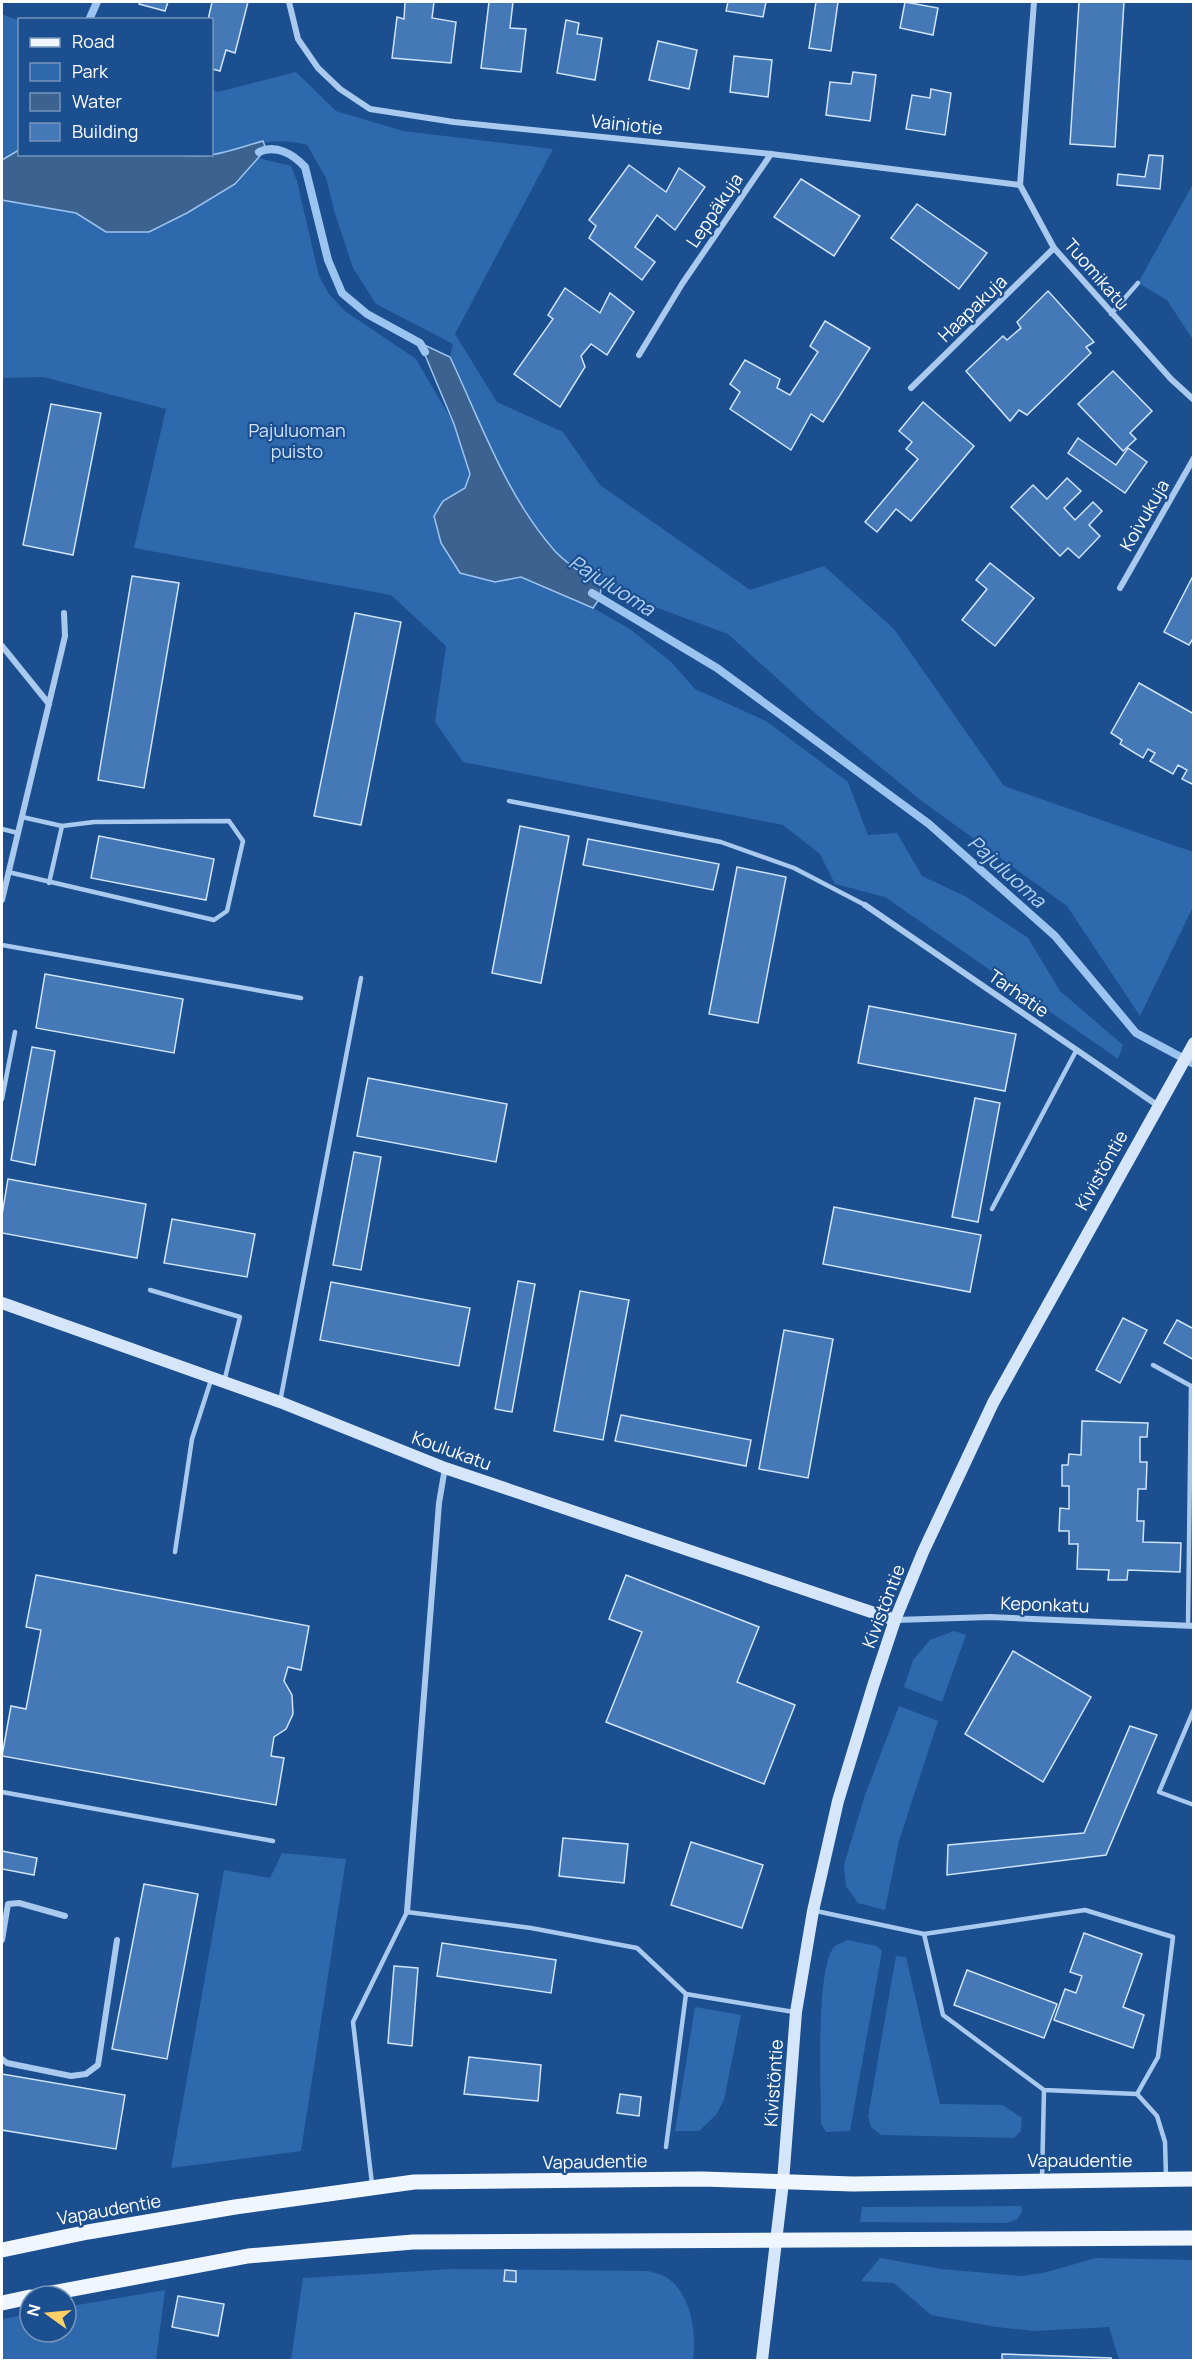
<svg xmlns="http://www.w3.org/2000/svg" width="1195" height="2362" viewBox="0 0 1195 2362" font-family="Manrope,sans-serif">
  <rect width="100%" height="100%" fill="#1b4f8f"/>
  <g fill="#2e69ad">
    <path d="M2,14L20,21L19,150L2,160Z"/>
    <path d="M296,72L336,111L403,131L553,149L455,334L497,402L563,432L600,485L750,590L824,566L894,629L1004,786L1193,852V907L1140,1016L1067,906L919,799L815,713L728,634L601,587L555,552L530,519L501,470L450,357L453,344L376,304L353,268L335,214L326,178L307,145C258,130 223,165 177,155L212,154V90L218,92Z"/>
    <path d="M258,158L291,166L297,181L319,276L329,294L345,311L416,359L454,424L470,474L465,488L443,501L495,582L521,577L593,608L630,629L671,662L695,689L766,721L848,782L868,835L897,833L922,876L965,896L1028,938L1060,991L1123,1045L1118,1059L885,897L835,884L820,854L783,825L463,762L435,722L446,646L391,595L134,548L166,409L43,377L2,378V200L76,213L106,232H149L187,213L235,184Z"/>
    <path d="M1193,184V340L1167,300L1138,283Z"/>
    <path d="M954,1631L966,1635L942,1702L904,1687L913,1660L930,1640Z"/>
    <path d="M899,1706L938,1721L899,1841L885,1910L858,1903L846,1886L844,1865L865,1795Z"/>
    <path d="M282,1853L346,1859L301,2151L171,2168L224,1870L270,1878Z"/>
    <path d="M847,1940L877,1946L882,1951L850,2131L826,2132L821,2124C821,2093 815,1965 835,1946C838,1944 844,1942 847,1940Z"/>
    <path d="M896,1956L906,1957L940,2104L1003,2105L1022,2118L1021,2131L1014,2138L881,2135L871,2127L868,2116Z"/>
    <path d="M695,2007L741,2015L724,2100L716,2115L699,2131H675Z"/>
    <path d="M1021,2206L1022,2212L1017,2219L1007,2223L860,2222L862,2207Z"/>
    <path d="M880,2258L942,2269L1020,2276L1043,2273L1096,2258L1193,2260V2360H1119L1109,2327L1034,2331L996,2327L931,2315L894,2283L861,2281Z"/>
    <path d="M452,2269L648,2271C654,2273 661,2274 666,2277C691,2292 697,2334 693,2360H291L303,2278Z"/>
    <path d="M165,2290L156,2360H2V2319L30,2314V2332H66V2307Z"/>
  </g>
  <g fill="#3c6290" stroke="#9cc4f0" stroke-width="1.5">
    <path d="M263,141L266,149L235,184L187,213L149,232H106L76,213L2,200V160L19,150L20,154H177C207,161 234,149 263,141Z"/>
    <path d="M420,343L450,357C481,423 506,495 554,550C566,564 586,575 601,587L600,598L593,608L521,577L495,582L460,573L441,543L434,516L443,501L465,488L470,474L454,424Z"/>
  </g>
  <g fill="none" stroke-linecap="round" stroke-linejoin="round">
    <g stroke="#9cc4f0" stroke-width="8">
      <path d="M89,20L97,2"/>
      <path d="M259,152C276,144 293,154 305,167L328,260L342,293L367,314L420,343L425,352"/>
      <path d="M592,593L717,668L929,824L1055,936L1136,1033L1194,1064"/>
    </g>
  </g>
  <g fill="#4478b7" stroke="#cfe3fa" stroke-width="1.5">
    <path d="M140,2H168L165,11L139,4Z"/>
    <path d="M212,2H248L235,53L226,50L220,71L212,69V20H208Z"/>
    <path d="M405,2H434L432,18L456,22L451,63L392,58L397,17L404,19Z"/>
    <path d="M489,2H513L510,28L526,29L521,72L481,68Z"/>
    <path d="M728,2H766L763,17L726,11Z"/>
    <path d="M816,2H838L831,51L809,48Z"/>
    <path d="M905,2L938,8L933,35L900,28Z"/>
    <path d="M1079,2H1124L1115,147L1070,144Z"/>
    <path d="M566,20L579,23L577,34L602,38L595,80L557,73Z"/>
    <path d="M658,41L697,50L689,89L649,80Z"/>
    <path d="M734,56L772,60L768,97L730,92Z"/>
    <path d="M853,72L876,75L870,121L826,115L830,82L851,84Z"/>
    <path d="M931,89L951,93L945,135L906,129L912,95L930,98Z"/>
    <path d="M1149,155L1163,156L1160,189L1117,185L1118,174L1145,177Z"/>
    <path d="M629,165L666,192L679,168L705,187L675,230L657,215L635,247L655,262L642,280L589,238L596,226L589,220Z"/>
    <path d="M801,179L860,216L834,256L774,217Z"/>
    <path d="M917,204L987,253L959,289L891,238Z"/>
    <path d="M565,288L600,313L610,293L634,312L607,355L591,344L581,356L585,367L560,407L514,374L553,319L548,315Z"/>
    <path d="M1048,291L1094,342L1086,347L1091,353L1027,415L1019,410L1010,421L966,371L1003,336L1007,340L1021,328L1017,322Z"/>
    <path d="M825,321L870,348L823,422L811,414L791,450L730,409L740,392L730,384L745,360L780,379L777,388L790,395L818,352L810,346Z"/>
    <path d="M1113,371L1152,411L1130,433L1136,439L1123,451L1078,404Z"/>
    <path d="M923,402L974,446L911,521L896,509L877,532L865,522L918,459L906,449L912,442L899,431Z"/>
    <path d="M51,404L101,413L73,555L23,545Z"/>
    <path d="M1078,438L1116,465L1128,448L1147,462L1125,493L1068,453Z"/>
    <path d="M1067,478L1081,491L1064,508L1075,520L1093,502L1102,511L1089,525L1100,536L1079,558L1068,548L1060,556L1011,507L1033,485L1047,499Z"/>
    <path d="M990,563L1034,598L995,646L962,620L987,589L976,580Z"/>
    <path d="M1194,574V637L1189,645L1164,632Z"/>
    <path d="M132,576L179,583L144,788L98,780Z"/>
    <path d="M355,613L401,622L361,825L314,816Z"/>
    <path d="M1139,683L1194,714V785L1182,779L1187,770L1178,765L1173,774L1150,761L1155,753L1148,749L1143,758L1120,744L1122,740L1111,733Z"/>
    <path d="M520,826L569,836L541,983L492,973Z"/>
    <path d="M99,836L214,859L206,900L91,878Z"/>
    <path d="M588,839L719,864L713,890L583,865Z"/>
    <path d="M737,867L786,877L758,1023L709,1014Z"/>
    <path d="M45,974L183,999L174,1053L36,1028Z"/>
    <path d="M869,1006L1016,1034L1005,1091L858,1063Z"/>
    <path d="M32,1047L55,1051L35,1165L11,1160Z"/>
    <path d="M368,1078L507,1104L496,1162L357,1136Z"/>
    <path d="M975,1098L1000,1103L978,1222L952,1217Z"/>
    <path d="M354,1152L381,1157L361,1270L333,1265Z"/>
    <path d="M8,1179L146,1204L137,1258L2,1233V1215Z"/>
    <path d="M834,1207L981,1235L970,1292L823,1264Z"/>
    <path d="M172,1219L255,1234L247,1277L164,1263Z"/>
    <path d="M518,1281L535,1284L512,1412L495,1409Z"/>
    <path d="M331,1282L470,1308L459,1366L320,1340Z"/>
    <path d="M580,1291L629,1300L603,1440L554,1431Z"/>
    <path d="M1123,1318L1147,1330L1120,1383L1096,1370Z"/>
    <path d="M1177,1320L1194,1329V1360L1164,1343Z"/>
    <path d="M784,1330L833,1339L808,1478L759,1469Z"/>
    <path d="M621,1415L751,1440L746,1466L615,1441Z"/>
    <path d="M1082,1421L1148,1423L1147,1437H1140V1462H1147L1146,1489H1138L1137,1521H1144L1143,1542L1181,1543L1180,1572L1128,1570L1127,1580H1108L1109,1570L1077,1569L1078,1544H1069V1531H1059L1060,1508L1069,1509V1486H1062V1465H1068L1069,1454L1081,1455Z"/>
    <path d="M36,1575L309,1626L301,1670L288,1667L284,1681L292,1695L293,1714L286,1729L274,1737L271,1756L284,1758L276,1805L2,1756L11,1706L26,1709L41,1630L26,1627Z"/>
    <path d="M626,1575L759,1627L737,1682L795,1705L764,1784L606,1722L642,1632L609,1619Z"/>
    <path d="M1013,1651L1091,1697L1043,1782L965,1734Z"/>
    <path d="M1130,1726L1157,1735L1106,1855L947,1875L948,1845L1084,1833Z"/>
    <path d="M563,1838L628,1844L624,1883L559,1876Z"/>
    <path d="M691,1842L763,1865L742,1928L671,1905Z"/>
    <path d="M2,1851L37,1858L34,1875L2,1869Z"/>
    <path d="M144,1884L198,1894L167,2059L112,2049Z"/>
    <path d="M1084,1933L1142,1954L1123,2007L1144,2015L1133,2048L1054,2020L1065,1989L1076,1993L1082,1976L1070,1972Z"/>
    <path d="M442,1943L556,1960L551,1993L437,1976Z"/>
    <path d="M394,1966L418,1968L412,2046L388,2043Z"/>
    <path d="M967,1970L1057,2004L1044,2038L954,2005Z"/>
    <path d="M469,2057L541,2065L538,2101L464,2094Z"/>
    <path d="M2,2074L125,2095L116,2149L2,2130Z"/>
    <path d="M620,2094L641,2097L639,2116L617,2113Z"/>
    <path d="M505,2270L516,2271V2282L504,2281Z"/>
    <path d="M178,2296L224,2304L218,2336L172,2327Z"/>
    <path d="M1002,2354L1111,2358V2360H1002Z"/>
  </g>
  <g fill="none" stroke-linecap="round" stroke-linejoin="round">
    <g stroke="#a9c9ee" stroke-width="4.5">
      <path d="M1111,314L1138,283"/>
      <path d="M509,801L721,842L794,868L865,905"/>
      <path d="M2,829L18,833"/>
      <path d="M8,872L214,920L227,911L243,841L229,821L94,822L62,826L22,817"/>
      <path d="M49,883L62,826"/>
      <path d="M2,945L301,998"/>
      <path d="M2,1099L15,1032"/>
      <path d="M992,1209L1076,1051"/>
      <path d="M150,1290L240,1317L224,1382"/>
      <path d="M1153,1365L1191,1386L1188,1625"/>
      <path d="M280,1402L361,978"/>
      <path d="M175,1552L192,1439L211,1380"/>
      <path d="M1194,1709L1159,1792L1194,1805"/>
      <path d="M2,1792L273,1841"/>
      <path d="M816,1911L924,1934L1085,1910L1173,1937L1158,2057L1137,2094L1044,2090L943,2015L924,1934"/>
      <path d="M1137,2094L1157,2116L1165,2142L1166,2176"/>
      <path d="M666,2147L686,1994"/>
      <path d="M1042,2179L1044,2090"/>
      <path d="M372,2184L353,2022L407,1912L531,1928L637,1948L686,1994L794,2012"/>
    </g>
    <g stroke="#a9c9ee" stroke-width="6">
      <path d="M289,2L298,39L318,68L340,89L370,109L454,122L771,154L1020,185"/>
      <path d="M1034,2L1020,185L1054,248L1171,379L1194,400"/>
      <path d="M639,355L682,284L771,154"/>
      <path d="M911,388L1054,248"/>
      <path d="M1120,588L1194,458"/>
      <path d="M2,646L49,704"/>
      <path d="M2,900L62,649L65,636L64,613"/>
      <path d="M865,905L1157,1105"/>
      <path d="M895,1620L990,1617L1194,1626"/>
      <path d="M407,1912L439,1503L445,1468"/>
      <path d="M2,1940L8,1904L19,1903L65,1916"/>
      <path d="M2,2059L7,2063L71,2076L86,2074L98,2065L117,1940"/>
    </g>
    <g stroke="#d6e6fa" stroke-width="12">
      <path d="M2,1303L280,1402L445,1468L895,1620"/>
      <path d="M762,2360L783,2182L796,2012L813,1911L838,1801L873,1686L895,1620L923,1552L993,1403L1194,1043"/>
    </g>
    <g stroke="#f0f6ff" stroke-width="15">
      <path d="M2,2250L88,2232L235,2207L414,2182L702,2179L853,2184L1194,2179"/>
      <path d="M36,2296L248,2256L413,2242L1194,2238"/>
      <path d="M2,2303L30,2297"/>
    </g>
  </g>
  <g text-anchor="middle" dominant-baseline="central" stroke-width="4.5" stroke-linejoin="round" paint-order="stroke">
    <g font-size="18" fill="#fff" stroke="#1b4f8f">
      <text transform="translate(627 124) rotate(6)">Vainiotie</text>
      <text transform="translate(714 210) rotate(-56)">Leppäkuja</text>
      <text transform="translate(1097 274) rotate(49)">Tuomikatu</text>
      <text transform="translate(972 308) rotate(-44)">Haapakuja</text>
      <text transform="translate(1144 515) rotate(-60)">Koivukuja</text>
      <text transform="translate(1019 993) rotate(35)">Tarhatie</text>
      <text transform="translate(1101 1170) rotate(-61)">Kivistöntie</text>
      <text transform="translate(452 1450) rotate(20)">Koulukatu</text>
      <text transform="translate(1045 1604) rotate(2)">Keponkatu</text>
      <text transform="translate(883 1606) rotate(-69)">Kivistöntie</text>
      <text transform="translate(773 2083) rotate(-86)">Kivistöntie</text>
      <text x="1080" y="2160">Vapaudentie</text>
      <text transform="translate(595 2161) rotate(-1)">Vapaudentie</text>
      <text transform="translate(109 2209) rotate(-10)">Vapaudentie</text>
    </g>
    <g font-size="18" fill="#cfe3fa" stroke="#1b4f8f">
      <text x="297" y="430">Pajuluoman<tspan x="297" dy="21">puisto</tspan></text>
    </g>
    <g font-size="20" font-style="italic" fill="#b5d3f5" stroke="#1b4f8f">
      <text transform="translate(612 585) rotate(32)">Pajuluoma</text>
      <text transform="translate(1007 871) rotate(42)">Pajuluoma</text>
    </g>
  </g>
  <rect width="1195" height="2362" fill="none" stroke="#ffffff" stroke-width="6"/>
  <rect x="18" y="18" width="195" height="138" fill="#1b4f8f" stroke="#7695bc" stroke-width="1.5"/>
  <rect x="30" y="38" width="30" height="9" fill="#f0f6ff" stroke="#7695bc" stroke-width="1.5"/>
  <text x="72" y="48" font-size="18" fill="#ffffff">Road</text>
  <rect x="30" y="63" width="30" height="18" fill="#2e69ad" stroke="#7695bc" stroke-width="1.5"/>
  <text x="72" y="78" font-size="18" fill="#ffffff">Park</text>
  <rect x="30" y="93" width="30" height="18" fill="#3c6290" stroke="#7695bc" stroke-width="1.5"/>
  <text x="72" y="108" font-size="18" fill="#ffffff">Water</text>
  <rect x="30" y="123" width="30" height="18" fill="#4478b7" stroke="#7695bc" stroke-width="1.5"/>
  <text x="72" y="138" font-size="18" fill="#ffffff">Building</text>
  <g transform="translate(48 2314) rotate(285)"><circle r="28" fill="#1b4f8f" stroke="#7695bc" stroke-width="1.5"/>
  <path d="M0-4.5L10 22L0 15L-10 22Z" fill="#ffd166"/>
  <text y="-9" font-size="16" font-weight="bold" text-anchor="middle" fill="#ffffff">N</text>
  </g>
</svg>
